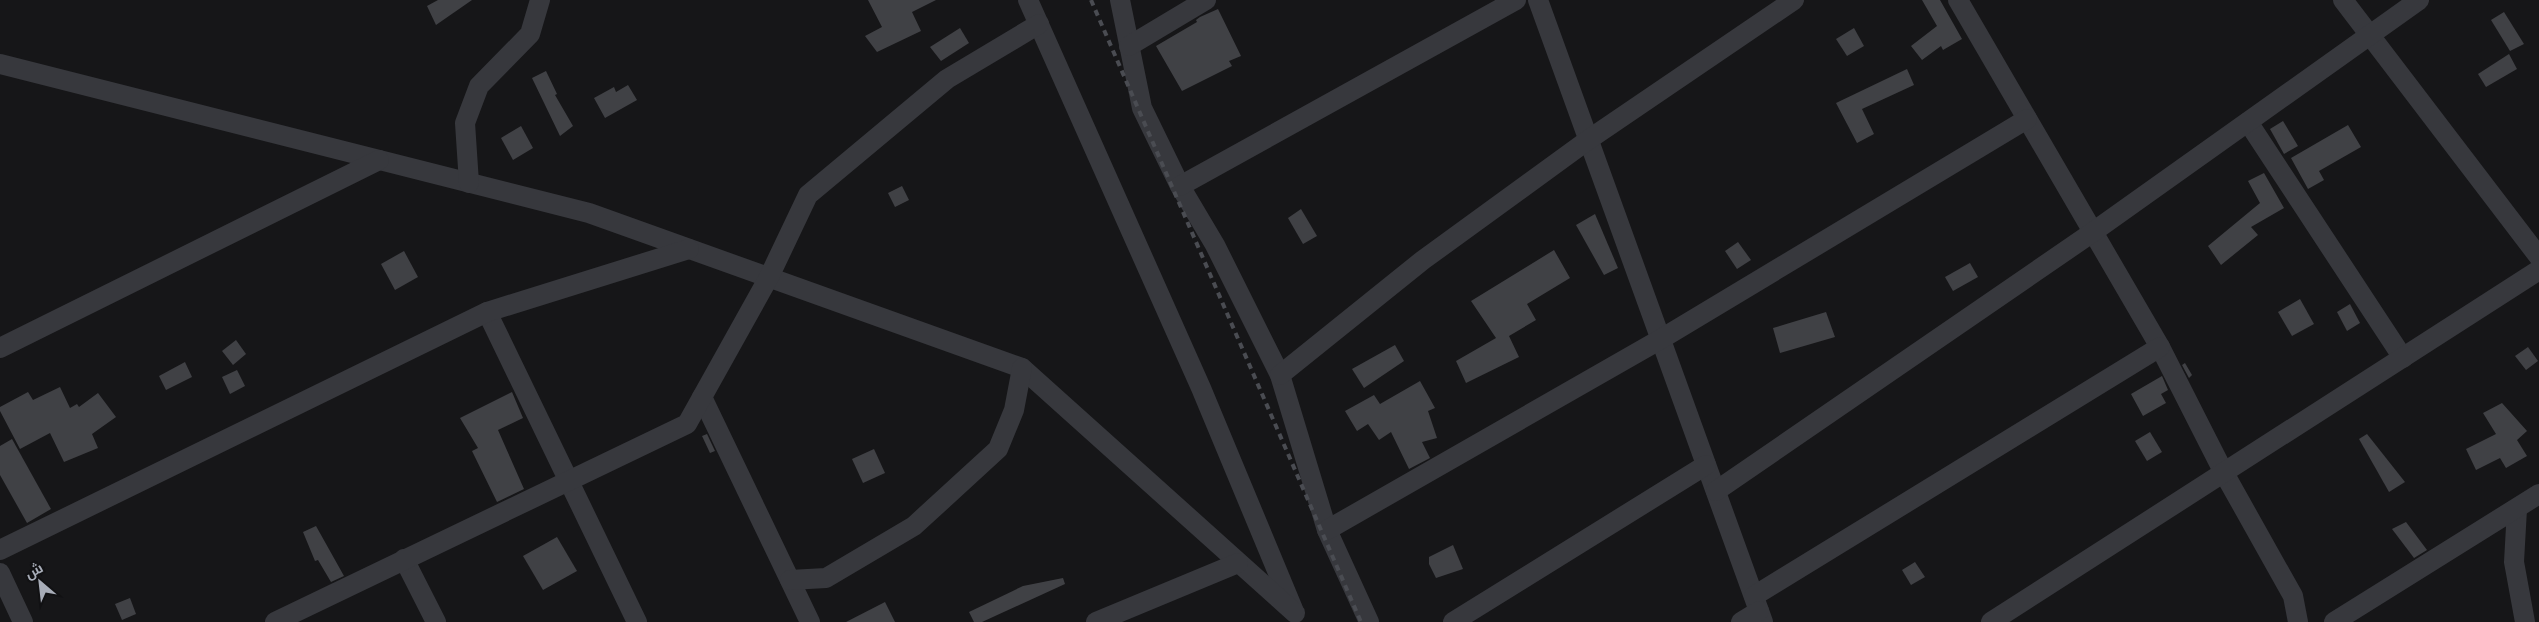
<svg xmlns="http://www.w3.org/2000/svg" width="2539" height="622" viewBox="0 0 2539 622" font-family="Karla,Cairo,sans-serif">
  <rect width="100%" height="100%" fill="#161618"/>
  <g fill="#404145">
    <path d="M438,0H472L436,25L427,6Z"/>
    <path d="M868,0H936L912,12L921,31L877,52L865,36L882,27Z"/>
    <path d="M1922,0H1940L1962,39L1943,50L1941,46L1922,60L1911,46L1937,26Z"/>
    <path d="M1218,9L1241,56L1229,61L1232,66L1182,91L1156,46L1197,22L1196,20L1200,17Z"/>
    <path d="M2504,12L2524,44L2510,51L2491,20Z"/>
    <path d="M960,28L969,43L941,61L930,47Z"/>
    <path d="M1854,28L1864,46L1847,56L1836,39Z"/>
    <path d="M2509,54L2517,69L2486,87L2478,74Z"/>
    <path d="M1907,69L1914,85L1862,109L1874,134L1857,143L1836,103Z"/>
    <path d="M546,71L557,94L555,95L573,126L560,136L532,78Z"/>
    <path d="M628,85L637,100L605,118L594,98L614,87L616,92Z"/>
    <path d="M2283,121L2298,146L2284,154L2270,129Z"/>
    <path d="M2348,125L2361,147L2319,171L2324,180L2308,189L2291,158Z"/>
    <path d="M521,126L533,148L513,160L501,138Z"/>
    <path d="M2264,173L2284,208L2251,227L2258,235L2221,265L2208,246L2260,203L2248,181Z"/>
    <path d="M902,186L909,200L895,207L888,193Z"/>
    <path d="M1301,209L1317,236L1303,244L1288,218Z"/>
    <path d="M1595,214L1618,268L1604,275L1576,225Z"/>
    <path d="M1738,242L1751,260L1737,269L1725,251Z"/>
    <path d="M1554,250L1570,278L1527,304L1536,320L1509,336L1519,357L1466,383L1456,361L1496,338L1471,301Z"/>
    <path d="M404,251L418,277L395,290L381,264Z"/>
    <path d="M1970,263L1978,277L1953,291L1945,277Z"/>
    <path d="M2300,299L2314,324L2292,336L2278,312Z"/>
    <path d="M2350,304L2360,323L2347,331L2337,312Z"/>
    <path d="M1826,312L1835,337L1780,353L1773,328Z"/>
    <path d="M236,340L246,354L233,365L222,351Z"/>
    <path d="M1395,345L1404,361L1364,388L1352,369Z"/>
    <path d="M2528,347L2538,361L2526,370L2515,356Z"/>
    <path d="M185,362L192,377L166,390L159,376Z"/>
    <path d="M2185,363L2192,375L2189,378L2182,365Z"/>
    <path d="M237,370L245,386L230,394L222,377Z"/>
    <path d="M2162,376L2168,390L2161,394L2166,403L2143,416L2131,394Z"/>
    <path d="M1420,381L1435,408L1428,411L1437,438L1422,442L1430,458L1409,469L1391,432L1379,440L1368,424L1357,431L1345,411L1374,395L1380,404Z"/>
    <path d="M60,387L70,408L77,404L79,407L98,393L116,417L92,434L98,448L64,462L50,433L20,449L0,411V407L28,392L33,400Z"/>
    <path d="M512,392L523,418L498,430L524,489L497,502L472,451L478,448L460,418Z"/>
    <path d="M2502,403L2527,431L2517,440L2527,456L2506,468L2500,458L2476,470L2466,449L2496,434L2483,413Z"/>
    <path d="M2150,432L2162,452L2147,461L2135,441Z"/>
    <path d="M707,434L715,451L710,453L702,436Z"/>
    <path d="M2367,434L2405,482L2389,492L2359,439Z"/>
    <path d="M12,439L51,509L27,523L0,475V446Z"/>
    <path d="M874,449L885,473L863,483L852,459Z"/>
    <path d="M2406,522L2427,550L2414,558L2392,529Z"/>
    <path d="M316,526L344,576L331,582L318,560L315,561L303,532Z"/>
    <path d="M557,537L577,571L543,590L523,556Z"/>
    <path d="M1453,545L1463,569L1436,578L1429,564V557Z"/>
    <path d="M1915,562L1925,577L1911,585L1902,570Z"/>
    <path d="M1063,578L1065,584L982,622H974L969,612L1023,586Z"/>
    <path d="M130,598L136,614L122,620L115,604Z"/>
    <path d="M885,602L895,622H846Z"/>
  </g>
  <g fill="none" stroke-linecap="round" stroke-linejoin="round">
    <g stroke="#37383d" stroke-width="20">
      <path d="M1028,0L1201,388L1293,609"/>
      <path d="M1120,0L1142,108L1180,186L1215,245L1280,375L1327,530L1369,622"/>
      <path d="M1538,0L1763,622"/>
      <path d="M1958,0L2160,347L2224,473L2293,596L2298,622"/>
      <path d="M2343,0L2539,257"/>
      <path d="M1129,46L1206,0"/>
      <path d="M0,64L589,213L1022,368L1295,613"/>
      <path d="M2248,122L2403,358"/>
      <path d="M469,183L465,123L479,86L530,34L540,0"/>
      <path d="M1180,186L1516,0"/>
      <path d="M487,312L637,622"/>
      <path d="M0,348L379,160"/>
      <path d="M1280,375L1423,260L1588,140L1794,0"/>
      <path d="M702,397L810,622"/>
      <path d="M1716,491L2093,232L2419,0"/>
      <path d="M2517,509L2514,562L2525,622"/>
      <path d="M1327,530L1661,339L2027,119"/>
      <path d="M0,550L487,312L689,249"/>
      <path d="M404,559L436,622"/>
      <path d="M0,573L23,622"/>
      <path d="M790,580L826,578L914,526L998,449L1014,410L1022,368"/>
      <path d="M1754,596L2160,347"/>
      <path d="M275,622L687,424L769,277L808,195L947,79L1039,24"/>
      <path d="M1096,622L1238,563"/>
      <path d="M1453,622L1706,465"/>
      <path d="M1741,622L1759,611"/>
      <path d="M1991,622L2539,270"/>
      <path d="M2334,622L2539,494"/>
    </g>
    <path stroke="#4a4c52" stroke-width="4" stroke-dasharray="6 5" stroke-linecap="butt" d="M1091,0L1361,622"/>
  </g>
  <g transform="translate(40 582) rotate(332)" stroke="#111113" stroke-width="4" paint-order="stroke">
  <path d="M0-4L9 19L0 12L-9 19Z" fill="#a8adb8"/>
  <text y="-8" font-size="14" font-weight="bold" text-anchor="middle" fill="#a8adb8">ش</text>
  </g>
</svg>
